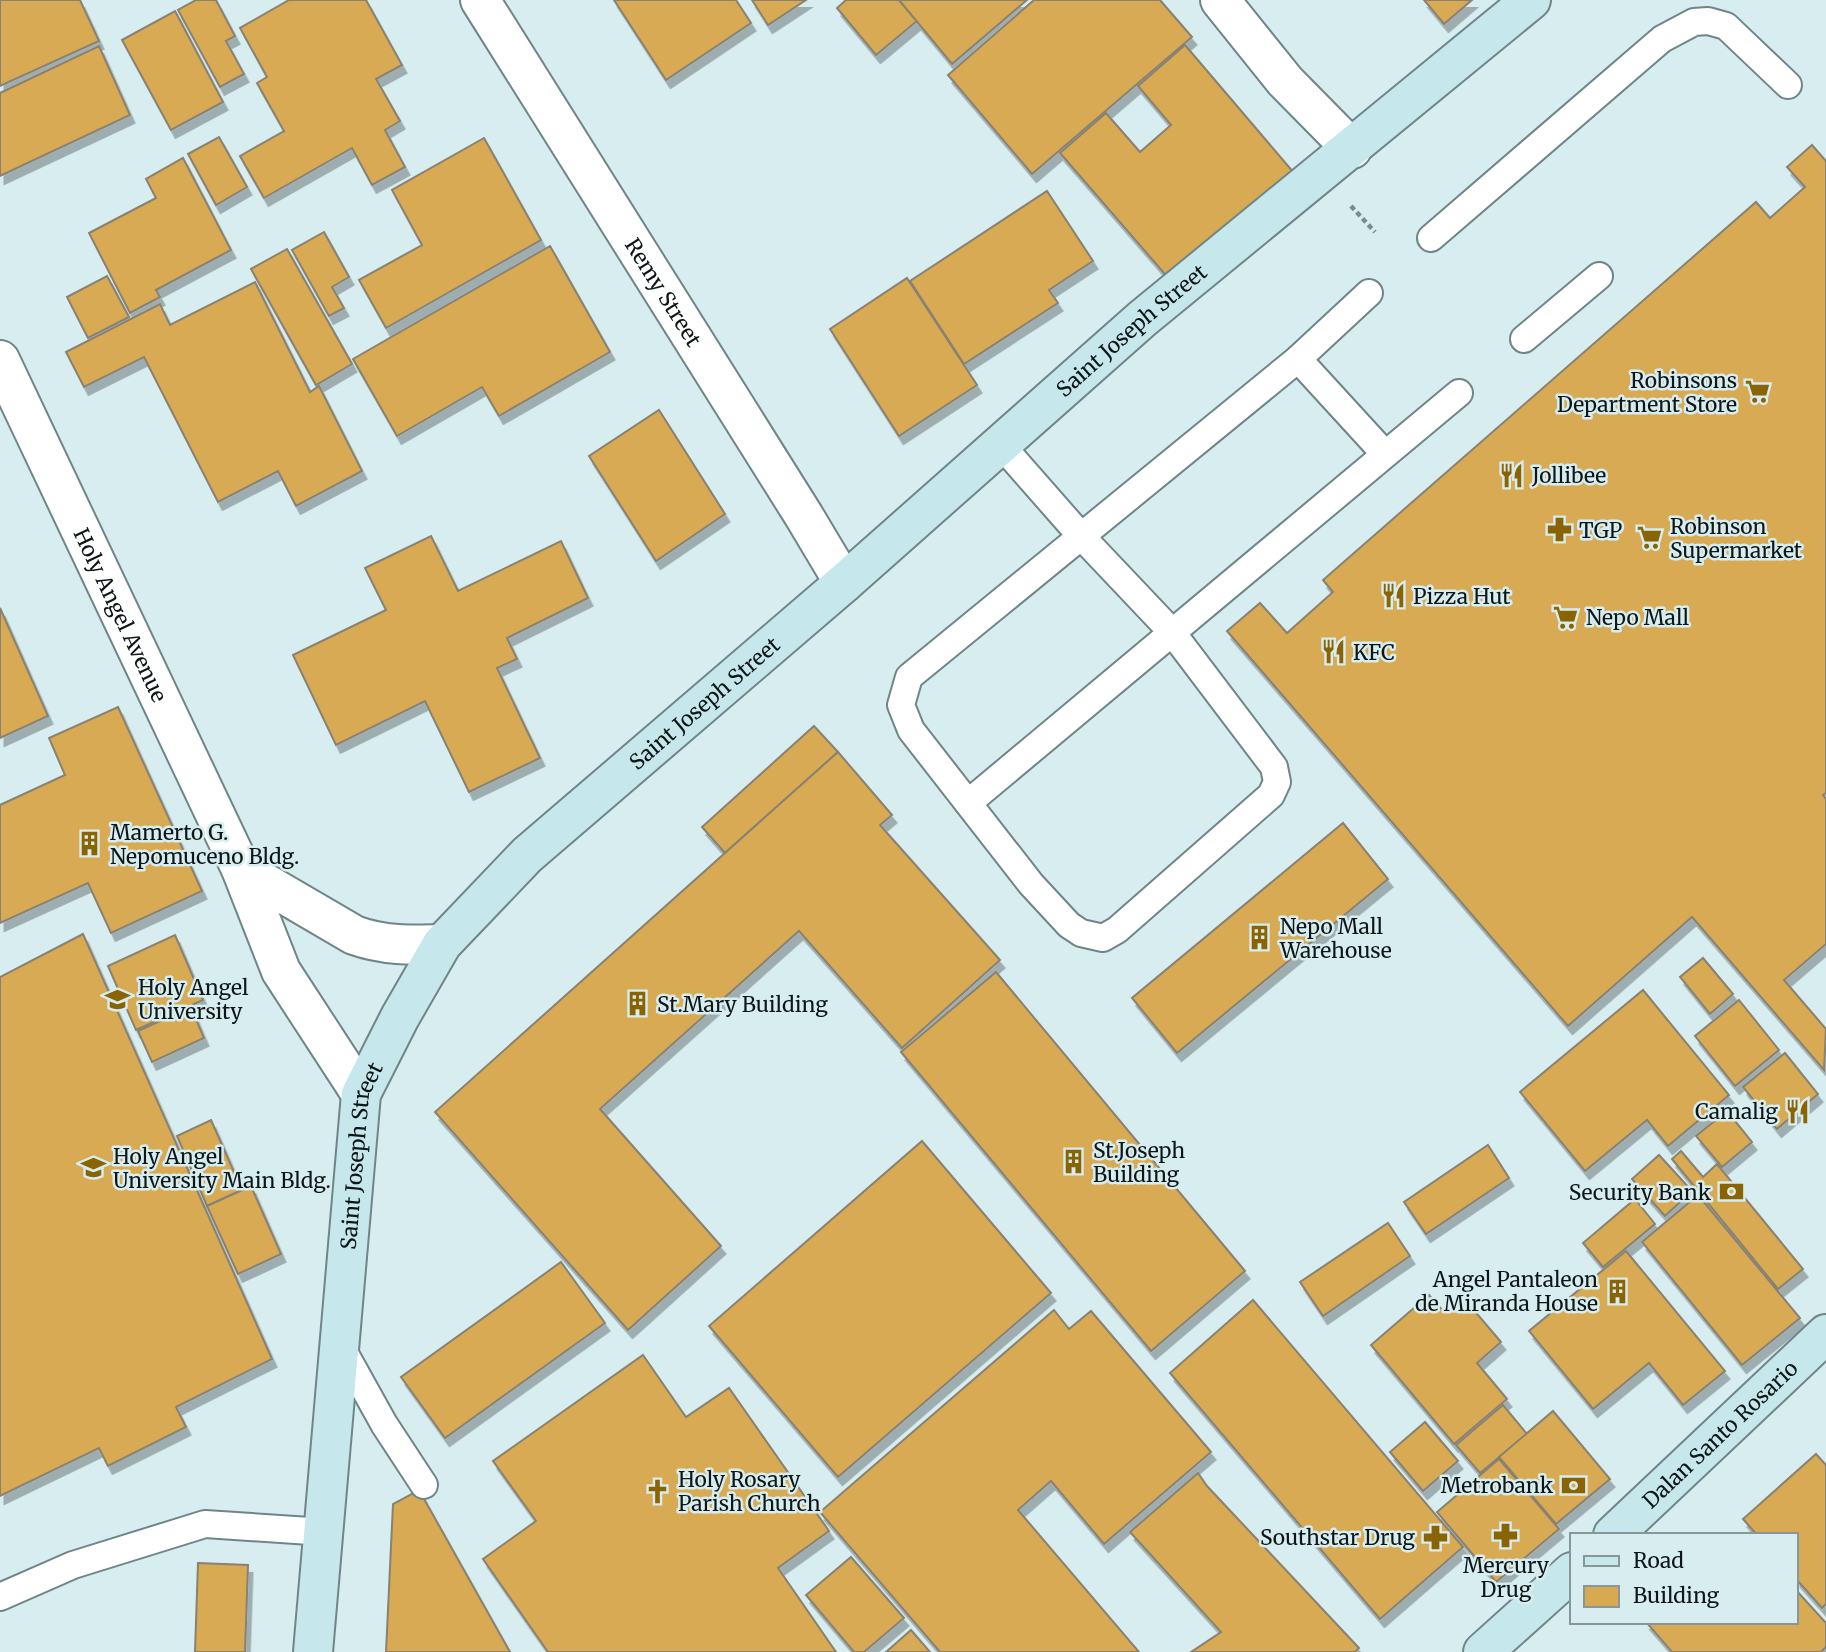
<svg xmlns="http://www.w3.org/2000/svg" width="1826" height="1652" viewBox="0 0 1826 1652" font-family="Merriweather,serif">
  <defs>
    <filter id="shadow"><feDropShadow dx="4.5" dy="8" stdDeviation="0" flood-color="#0004"/></filter>
  </defs>
  <rect width="100%" height="100%" fill="#d7edf0"/>
  <g fill="#d7aa52" stroke="#898172" stroke-width="2" filter="url(#shadow)">
    <path d="M0,0H80L99,41L0,86Z"/>
    <path d="M196,0H216L235,36L226,41L244,74L220,87L178,10Z"/>
    <path d="M289,0H366L402,65L376,79L400,121L385,130L405,167L372,185L352,148L264,198L240,156L284,131L257,83L267,77L240,28Z"/>
    <path d="M614,0H736L751,23L666,80Z"/>
    <path d="M752,0H806L768,25Z"/>
    <path d="M846,0H899L917,21L876,55L837,8Z"/>
    <path d="M899,0H1027L952,64Z"/>
    <path d="M1034,0H1160L1192,37L1032,174L948,75Z"/>
    <path d="M1424,0H1472L1444,24Z"/>
    <path d="M175,11L223,102L171,130L122,40Z"/>
    <path d="M1185,45L1294,173L1170,280L1060,153L1106,113L1140,152L1171,125L1138,86Z"/>
    <path d="M99,46L130,115L0,176V93Z"/>
    <path d="M219,137L247,187L216,205L188,154Z"/>
    <path d="M484,138L541,240L386,328L359,280L422,245L392,190Z"/>
    <path d="M1812,145L1826,161V793L1823,795L1826,799V944L1784,980L1826,1029L1824,1070L1692,917L1568,1026L1227,631L1260,603L1287,633L1333,592L1323,580L1756,202L1770,218L1805,187L1787,167Z"/>
    <path d="M183,158L231,250L156,290L160,297L130,313L89,233L156,198L146,179Z"/>
    <path d="M1047,191L1093,261L1049,290L1058,303L964,364L910,281Z"/>
    <path d="M324,232L349,277L332,287L344,308L329,316L292,250Z"/>
    <path d="M550,246L610,352L499,416L482,387L397,436L353,359Z"/>
    <path d="M287,249L352,364L316,385L251,269Z"/>
    <path d="M107,276L129,317L88,338L67,297Z"/>
    <path d="M907,278L977,385L899,436L830,329Z"/>
    <path d="M255,282L310,392L319,386L362,471L296,506L278,471L218,502L144,357L84,387L66,352L160,304L170,325Z"/>
    <path d="M659,410L725,514L656,561L589,456Z"/>
    <path d="M431,536L458,591L561,541L588,598L507,638L517,659L497,668L540,758L469,792L425,701L336,745L293,655L386,610L365,568Z"/>
    <path d="M0,608L48,716L0,738Z"/>
    <path d="M118,707L202,891L111,933L88,883L0,923V805L65,775L49,738Z"/>
    <path d="M814,726L838,752L725,853L702,827Z"/>
    <path d="M838,752L892,815L880,825L1000,960L902,1048L799,931L600,1109L721,1246L628,1330L435,1112Z"/>
    <path d="M1343,823L1388,879L1177,1053L1132,998Z"/>
    <path d="M83,934L272,1359L176,1407L186,1427L108,1466L99,1448L0,1496V977Z"/>
    <path d="M175,935L203,1000L136,1030L108,966Z"/>
    <path d="M1703,958L1733,994L1710,1014L1680,977Z"/>
    <path d="M996,972L1245,1271L1151,1351L901,1052Z"/>
    <path d="M1643,990L1729,1095L1668,1146L1647,1120L1585,1171L1520,1092Z"/>
    <path d="M1739,1000L1779,1050L1735,1086L1695,1036Z"/>
    <path d="M191,1007L204,1038L152,1062L138,1031Z"/>
    <path d="M1785,1053L1818,1094L1777,1129L1743,1087Z"/>
    <path d="M1727,1111L1752,1142L1722,1167L1696,1136Z"/>
    <path d="M211,1120L242,1190L207,1206L177,1136Z"/>
    <path d="M922,1141L1051,1293L838,1477L709,1326Z"/>
    <path d="M1488,1145L1509,1178L1426,1234L1404,1202Z"/>
    <path d="M1681,1151L1703,1177L1717,1164L1803,1269L1778,1289L1672,1159Z"/>
    <path d="M1659,1155L1692,1191L1665,1216L1632,1179Z"/>
    <path d="M251,1186L281,1254L238,1274L207,1206Z"/>
    <path d="M1698,1195L1800,1318L1742,1365L1642,1242Z"/>
    <path d="M1635,1199L1655,1224L1603,1267L1583,1243Z"/>
    <path d="M1388,1223L1410,1256L1323,1316L1300,1282Z"/>
    <path d="M1626,1251L1725,1371L1683,1405L1649,1363L1593,1409L1529,1331Z"/>
    <path d="M561,1262L605,1323L445,1438L401,1377Z"/>
    <path d="M1429,1295L1443,1311L1461,1295L1501,1342L1477,1363L1507,1399L1454,1444L1371,1345Z"/>
    <path d="M1253,1300L1463,1547L1380,1619L1170,1373Z"/>
    <path d="M1054,1310L1069,1329L1091,1311L1211,1452L1104,1544L1051,1481L1018,1510L1139,1652H940L820,1512Z"/>
    <path d="M643,1355L686,1417L729,1388L829,1531L778,1568L836,1652H548L483,1559L536,1521L493,1461Z"/>
    <path d="M1503,1405L1527,1434L1480,1473L1456,1445Z"/>
    <path d="M1553,1411L1610,1479L1556,1524L1499,1457Z"/>
    <path d="M1425,1422L1458,1461L1423,1491L1390,1452Z"/>
    <path d="M1816,1454L1826,1465V1604L1822,1608L1796,1579V1535H1757L1743,1519Z"/>
    <path d="M1499,1459L1559,1529L1496,1582L1437,1512Z"/>
    <path d="M1198,1473L1207,1486L1359,1648L1355,1652H1191L1221,1632L1130,1532Z"/>
    <path d="M419,1490L510,1652H386L393,1504Z"/>
    <path d="M851,1557L904,1618L864,1652H854L806,1595Z"/>
    <path d="M198,1563L248,1565L245,1652H195Z"/>
    <path d="M1796,1590L1826,1623V1647L1821,1652H1672L1646,1622H1796Z"/>
    <path d="M911,1630L930,1652H886Z"/>
  </g>
  <g fill="none" stroke-linecap="round" stroke-linejoin="round">
    <defs>
      <g id="lane">
        <path d="M1431,238L1662,39L1694,22L1708,21L1726,26L1788,85"/>
        <path d="M1524,339L1599,276"/>
        <path d="M1298,359L1385,454"/>
        <path d="M1001,445L1081,536L1171,631L1274,767L1277,782L1271,795L1117,930L1103,938L1081,933L1069,925L1031,884L911,730L901,705L909,677L1298,359L1369,293"/>
        <path d="M968,803L1459,393"/>
        <path d="M339,1343L384,1424L424,1485"/>
        <path d="M0,1597L73,1565L205,1524L325,1532"/>
      </g>
      <g id="street">
        <path id="s1" d="M480,0L804,516L844,583"/>
        <path d="M1220,0L1285,81L1352,149"/>
        <path id="s2" d="M0,360L241,869L281,971L361,1094"/>
        <path d="M241,869L354,935C384,946 411,945 442,944"/>
      </g>
      <g id="secondary">
        <path id="s3" d="M1613,1535L1826,1334"/>
        <path id="s4" d="M313,1652L361,1094L400,1017L442,944L527,855L844,583L1142,319L1531,0"/>
        <path d="M1483,1652L1572,1572"/>
      </g>
    </defs>
    <use href="#lane" stroke="#708587" stroke-width="30"/>
    <use href="#street" stroke="#708587" stroke-width="42"/>
    <use href="#secondary" stroke="#708587" stroke-width="42"/>
    <path stroke="#7b8b8d" stroke-width="4.5" stroke-dasharray="5 3.5" stroke-linecap="butt" d="M1351,206L1375,232"/>
    <use href="#lane" stroke="#fff" stroke-width="26"/>
    <use href="#street" stroke="#fff" stroke-width="38"/>
    <use href="#secondary" stroke="#c6e7ec" stroke-width="38"/>
  </g>
  <defs>
    <symbol id="supermarket-bare" viewBox="-9 -9 18 18"><path d="M-6-5.5h2.5l.6 2H6L4.5 2H-2.5L-4.4-4H-6ZM-1.5 3.2a1.3 1.3 0 1 0 .1 0ZM3 3.2a1.3 1.3 0 1 0 .1 0Z" fill="#8a6403" stroke="#d7edf0" stroke-width="2.5" paint-order="stroke"/></symbol>
    <symbol id="restaurant-bare" viewBox="-9 -9 18 18"><path d="M-5-6h1v4h1v-4h1v4h1v-4h1v5L-1.5 .5V6h-2V.5L-5-1ZM5-6V6H3V1.5H1.5Q1.5-4 5-6Z" fill="#8a6403" stroke="#d7edf0" stroke-width="2.5" paint-order="stroke"/></symbol>
    <symbol id="pharmacy-bare" viewBox="-9 -9 18 18"><path d="M-2-6h4v4h4v4h-4v4h-4v-4h-4v-4h4Z" fill="#8a6403" stroke="#d7edf0" stroke-width="2.5" paint-order="stroke"/></symbol>
    <symbol id="building-bare" viewBox="-9 -9 18 18"><path d="M-4-6H4V6H1V3H-1V6H-4ZM-2.5-4.3h1.7v1.8h-1.7ZM.8-4.3h1.7v1.8H.8ZM-2.5-1h1.7V.8h-1.7ZM.8-1h1.7V.8H.8Z" fill="#8a6403" stroke="#d7edf0" stroke-width="2.5" paint-order="stroke"/></symbol>
    <symbol id="university-bare" viewBox="-9 -9 18 18"><path d="M0-5L7-2L0 1L-7-2ZM-4 1L0 2.5L4 1V4Q0 6-4 4Z" fill="#8a6403" stroke="#d7edf0" stroke-width="2.5" paint-order="stroke"/></symbol>
    <symbol id="bank-bare" viewBox="-9 -9 18 18"><path d="M-6-4H6V4H-6ZM0-2.3a2.3 2.3 0 1 0 0 4.6a2.3 2.3 0 1 0 0-4.6Z" fill="#8a6403" stroke="#d7edf0" stroke-width="2.5" paint-order="stroke"/></symbol>
    <symbol id="church-bare" viewBox="-9 -9 18 18"><path d="M-1.2-6h2.4v3.5h3.3v2.4h-3.3V6h-2.4V-.1h-3.3v-2.4h3.3Z" fill="#8a6403" stroke="#d7edf0" stroke-width="2.5" paint-order="stroke"/></symbol>
  </defs>
  <g fill-rule="evenodd">
    <use href="#supermarket-bare" x="1740" y="374" width="35" height="35"/>
    <use href="#restaurant-bare" x="1494" y="458" width="35" height="35"/>
    <use href="#pharmacy-bare" x="1542" y="512" width="35" height="35"/>
    <use href="#supermarket-bare" x="1632" y="520" width="35" height="35"/>
    <use href="#restaurant-bare" x="1376" y="578" width="35" height="35"/>
    <use href="#supermarket-bare" x="1548" y="600" width="35" height="35"/>
    <use href="#restaurant-bare" x="1316" y="634" width="35" height="35"/>
    <use href="#building-bare" x="72" y="826" width="35" height="35"/>
    <use href="#building-bare" x="1242" y="920" width="35" height="35"/>
    <use href="#university-bare" x="100" y="982" width="35" height="35"/>
    <use href="#building-bare" x="620" y="986" width="35" height="35"/>
    <use href="#restaurant-bare" x="1780" y="1094" width="35" height="35"/>
    <use href="#building-bare" x="1056" y="1144" width="35" height="35"/>
    <use href="#university-bare" x="76" y="1150" width="35" height="35"/>
    <use href="#bank-bare" x="1714" y="1174" width="35" height="35"/>
    <use href="#building-bare" x="1600" y="1274" width="35" height="35"/>
    <use href="#bank-bare" x="1556" y="1468" width="35" height="35"/>
    <use href="#church-bare" x="640" y="1474" width="35" height="35"/>
    <use href="#pharmacy-bare" x="1488" y="1518" width="35" height="35"/>
    <use href="#pharmacy-bare" x="1418" y="1520" width="35" height="35"/>
  </g>
  <g text-anchor="middle" dominant-baseline="central" stroke-width="5" stroke-linejoin="round" paint-order="stroke">
    <g font-size="21" fill="#0e1617" stroke="#d7edf0">
      <text stroke="none"><textPath href="#s1" startOffset="345">Remy Street</textPath></text>
      <text stroke="none"><textPath href="#s4" startOffset="1654">Saint Joseph Street</textPath></text>
      <text stroke="none"><textPath href="#s2" startOffset="282">Holy Angel Avenue</textPath></text>
      <text stroke="none"><textPath href="#s4" startOffset="1087">Saint Joseph Street</textPath></text>
      <text stroke="none"><textPath href="#s4" startOffset="499">Saint Joseph Street</textPath></text>
      <text stroke="none"><textPath href="#s3" startOffset="147">Dalan Santo Rosario</textPath></text>
    </g>
    <g font-size="21" fill="#0e1617" stroke="#d7edf0" text-anchor="start">
      <text x="1737" y="380" text-anchor="end">Robinsons<tspan x="1737" dy="24">Department Store</tspan></text>
      <text x="1532" y="475">Jollibee</text>
      <text x="1670" y="526">Robinson<tspan x="1670" dy="24">Supermarket</tspan></text>
      <text x="1579" y="530">TGP</text>
      <text x="1413" y="596">Pizza Hut</text>
      <text x="1586" y="617">Nepo Mall</text>
      <text x="1353" y="652">KFC</text>
      <text x="110" y="832">Mamerto G.<tspan x="110" dy="24">Nepomuceno Bldg.</tspan></text>
      <text x="1280" y="926">Nepo Mall<tspan x="1280" dy="24">Warehouse</tspan></text>
      <text x="138" y="987">Holy Angel<tspan x="138" dy="24">University</tspan></text>
      <text x="657" y="1004">St.Mary Building</text>
      <text x="1778" y="1111" text-anchor="end">Camalig</text>
      <text x="1093" y="1150">St.Joseph<tspan x="1093" dy="24">Building</tspan></text>
      <text x="113" y="1156">Holy Angel<tspan x="113" dy="24">University Main Bldg.</tspan></text>
      <text x="1711" y="1192" text-anchor="end">Security Bank</text>
      <text x="1598" y="1279" text-anchor="end">Angel Pantaleon<tspan x="1598" dy="24">de Miranda House</tspan></text>
      <text x="678" y="1479">Holy Rosary<tspan x="678" dy="24">Parish Church</tspan></text>
      <text x="1553" y="1485" text-anchor="end">Metrobank</text>
      <text x="1415" y="1537" text-anchor="end">Southstar Drug</text>
      <text x="1506" y="1565" text-anchor="middle">Mercury<tspan x="1506" dy="24">Drug</tspan></text>
    </g>
  </g>
  <rect x="1570" y="1533" width="228" height="91" fill="#d7edf0" stroke="#879799" stroke-width="2"/>
  <rect x="1584" y="1556" width="35" height="10" fill="#c6e7ec" stroke="#879799" stroke-width="2"/>
  <text x="1633" y="1568" font-size="21" fill="#0e1617">Road</text>
  <rect x="1584" y="1586" width="35" height="21" fill="#d7aa52" stroke="#879799" stroke-width="2"/>
  <text x="1633" y="1603" font-size="21" fill="#0e1617">Building</text>
</svg>
